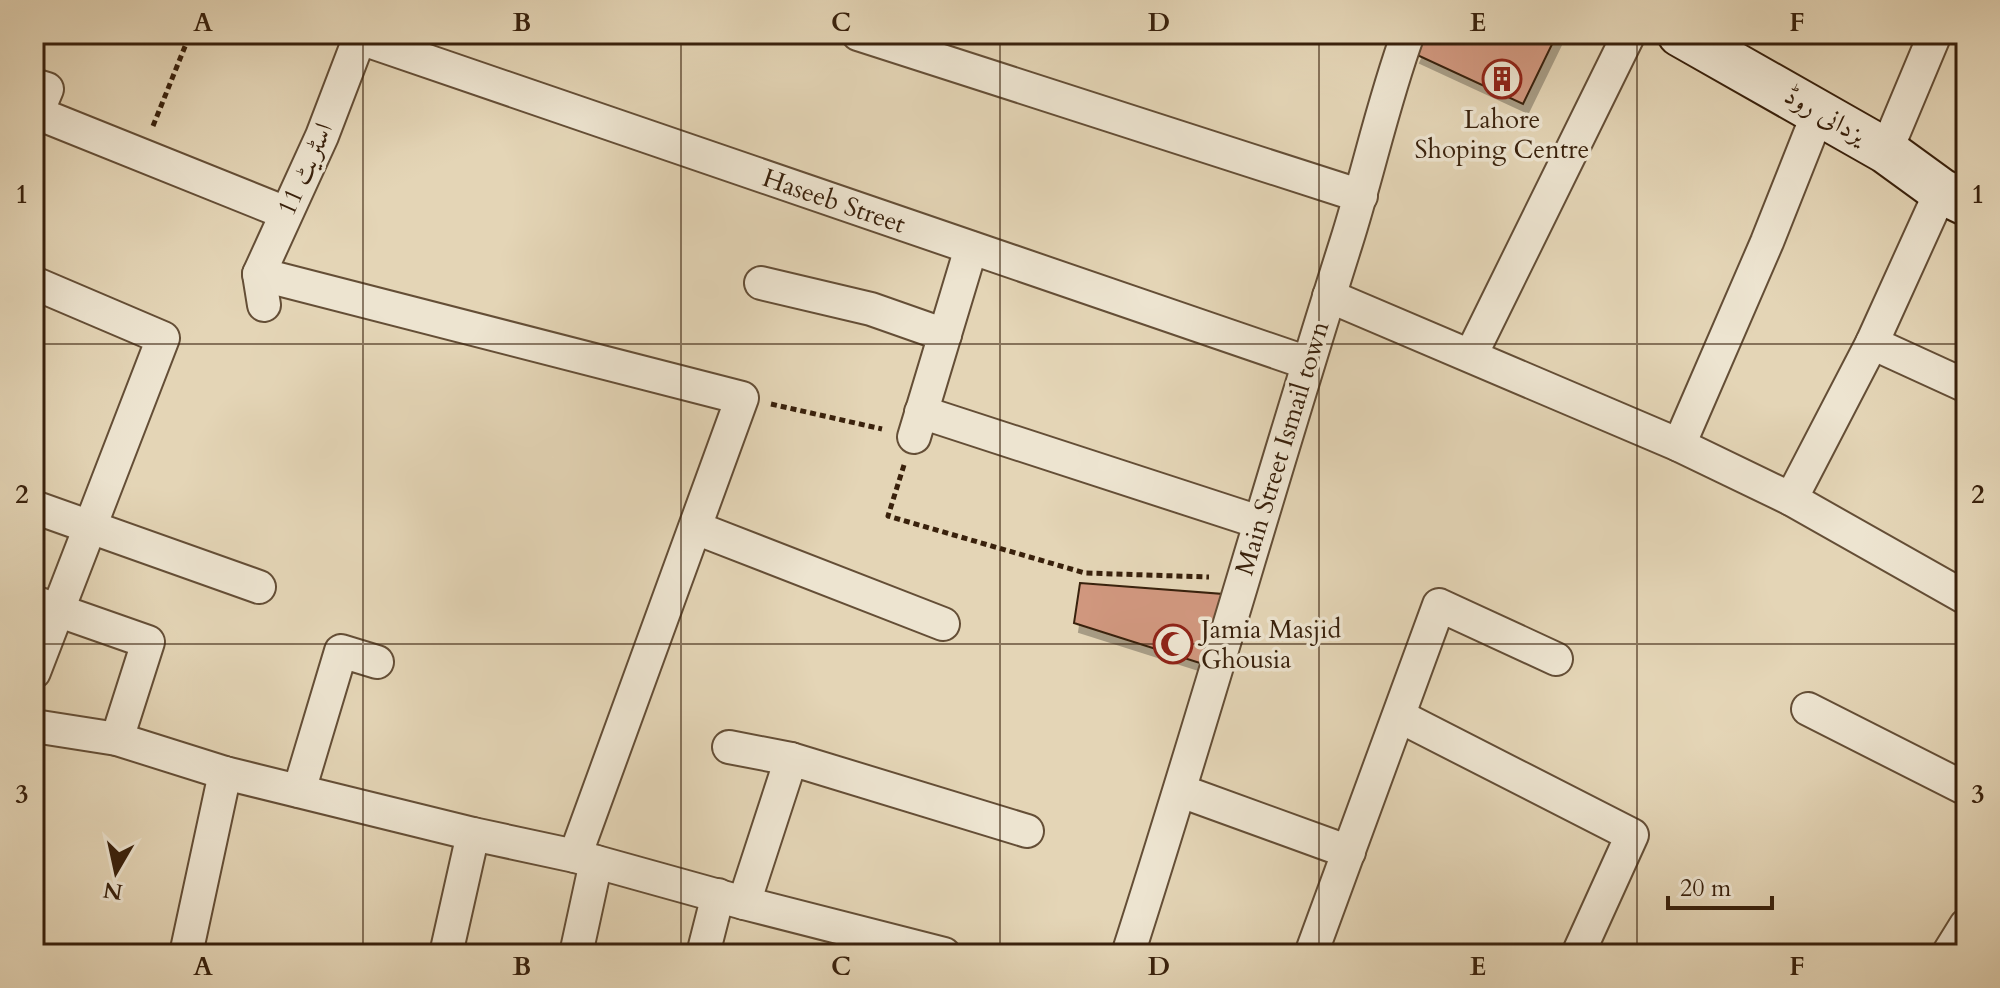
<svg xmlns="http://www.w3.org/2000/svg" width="2000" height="988" viewBox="0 0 2000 988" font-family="Cardo,Amiri,serif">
  <defs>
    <filter id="shadow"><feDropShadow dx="5" dy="9" stdDeviation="0" flood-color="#0004"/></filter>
  </defs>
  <rect width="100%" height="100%" fill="#e4d5b6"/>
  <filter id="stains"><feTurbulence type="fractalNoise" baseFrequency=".0025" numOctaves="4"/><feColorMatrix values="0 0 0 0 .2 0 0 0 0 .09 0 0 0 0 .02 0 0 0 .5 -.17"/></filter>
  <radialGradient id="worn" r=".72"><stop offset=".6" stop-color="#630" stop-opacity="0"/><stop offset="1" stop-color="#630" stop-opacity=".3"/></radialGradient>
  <g fill="#d0977e" stroke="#39210c" stroke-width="2" filter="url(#shadow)">
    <path d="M1424,34H1557L1523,104L1415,54Z"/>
    <path d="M1080,583L1223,594L1203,664L1074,623Z"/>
  </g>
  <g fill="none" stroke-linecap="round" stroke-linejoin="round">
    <defs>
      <g id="street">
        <path d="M858,34L1361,196"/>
        <path d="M360,38L1308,363"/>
        <path d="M34,85L47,89L37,113L286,213"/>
        <path d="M1886,151L1935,34"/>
        <path d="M259,274L742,398L575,856L744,903L944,954"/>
        <path d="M34,283L163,338L34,672"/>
        <path d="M761,283L871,309L945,335"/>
        <path d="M1329,296L1679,445L1791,499L1872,343L1941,191"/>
        <path d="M264,305L259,274L322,136L361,34"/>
        <path d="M1872,343L1966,386"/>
        <path d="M1471,355L1629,34"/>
        <path d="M921,412L1259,522"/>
        <path d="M914,437L971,248"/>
        <path d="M1679,445L1767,242L1819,111"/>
        <path d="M1791,499L1966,598"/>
        <path d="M34,507L259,587"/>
        <path d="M696,528L943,624"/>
        <path d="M34,602L148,642L117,739"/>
        <path d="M1808,709L1966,789"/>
        <path d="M1399,716L1632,835L1578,954"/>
        <path d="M34,726L117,739L225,773L473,834L575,856"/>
        <path d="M729,747L791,759"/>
        <path d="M299,791L341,651L377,662"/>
        <path d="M1181,791L1349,852"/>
        <path d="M744,903L791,759L1027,831"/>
        <path d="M186,954L225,773"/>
        <path d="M446,954L473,834"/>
        <path d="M576,954L596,862"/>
        <path d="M703,954L718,895"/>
        <path d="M1128,954C1204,718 1271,479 1346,243C1368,174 1383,102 1408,34"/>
        <path d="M1311,954L1439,605L1556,659"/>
        <path d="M1948,954L1966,925"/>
      </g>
      <path id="secondary" d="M1680,34L1886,151L1941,191L1966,203"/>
    </defs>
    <use href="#street" stroke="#644e36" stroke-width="36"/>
    <use href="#secondary" stroke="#39210c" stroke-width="48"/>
    <g stroke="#39210c" stroke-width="5" stroke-dasharray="6 4" stroke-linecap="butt">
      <path d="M153,126L190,34"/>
      <path d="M771,404L882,429"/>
      <path d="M904,465L888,516L1085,573L1209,577"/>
    </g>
    <use href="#street" stroke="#ede4d0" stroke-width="32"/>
    <use href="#secondary" stroke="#ede4d0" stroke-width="44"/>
  </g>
  <path fill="none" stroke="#39210c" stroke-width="2" stroke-opacity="0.55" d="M363,34V954M681,34V954M1000,34V954M1319,34V954M1637,34V954M34,344H1966M34,644H1966"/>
  <defs>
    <symbol id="building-ring" viewBox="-11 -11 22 22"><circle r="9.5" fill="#ede4d0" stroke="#8f2418" stroke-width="1.5"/><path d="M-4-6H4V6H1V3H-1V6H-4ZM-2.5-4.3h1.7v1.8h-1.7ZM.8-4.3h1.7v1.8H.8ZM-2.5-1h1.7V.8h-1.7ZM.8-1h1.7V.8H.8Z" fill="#8f2418"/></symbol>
    <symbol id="mosque-ring" viewBox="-11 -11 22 22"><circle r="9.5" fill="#ede4d0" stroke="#8f2418" stroke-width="1.5"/><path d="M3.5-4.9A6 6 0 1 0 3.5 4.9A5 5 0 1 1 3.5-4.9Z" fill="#8f2418"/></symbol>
  </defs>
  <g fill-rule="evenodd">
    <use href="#building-ring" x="1480" y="57" width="44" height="44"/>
    <use href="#mosque-ring" x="1151" y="622" width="44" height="44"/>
  </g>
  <g text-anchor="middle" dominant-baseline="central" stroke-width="7" stroke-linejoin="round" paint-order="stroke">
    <g font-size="26" fill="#39210c" stroke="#ede4d0">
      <text transform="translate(1825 115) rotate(30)">یزدانی روڈ</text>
      <text transform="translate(305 169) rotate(-66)">اسٹریٹ 11</text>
      <text transform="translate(834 201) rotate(19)">Haseeb Street</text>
      <text transform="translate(1282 448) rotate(-73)">Main Street Ismail town</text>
    </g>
    <g font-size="26" fill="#39210c" stroke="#ede4d0">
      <text x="1502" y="119">Lahore<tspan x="1502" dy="30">Shoping Centre</tspan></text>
      <text x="1201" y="629" text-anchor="start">Jamia Masjid<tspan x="1201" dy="30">Ghousia</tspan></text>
    </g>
  </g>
  <rect width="2000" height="988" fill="none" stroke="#e4d5b6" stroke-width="88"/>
  <g transform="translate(116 872) rotate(189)" stroke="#ede4d0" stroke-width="6" paint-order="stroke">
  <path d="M0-6L14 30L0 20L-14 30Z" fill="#39210c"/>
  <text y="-12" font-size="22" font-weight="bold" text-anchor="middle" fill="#39210c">N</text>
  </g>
  <path d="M1668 896v12h104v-12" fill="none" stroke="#39210c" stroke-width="4"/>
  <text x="1680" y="896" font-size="24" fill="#39210c" stroke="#ede4d0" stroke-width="6" paint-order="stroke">20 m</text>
  <rect x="44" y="44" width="1912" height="900" fill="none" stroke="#39210c" stroke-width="3"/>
  <g font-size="26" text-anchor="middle" font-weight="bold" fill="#39210c">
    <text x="203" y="31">A</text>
    <text x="522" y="31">B</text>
    <text x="841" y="31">C</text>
    <text x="1159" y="31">D</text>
    <text x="1478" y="31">E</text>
    <text x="1797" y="31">F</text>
    <text x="22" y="203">1</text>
    <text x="1978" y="203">1</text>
    <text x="22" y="503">2</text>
    <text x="1978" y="503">2</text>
    <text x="22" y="803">3</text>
    <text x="1978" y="803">3</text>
    <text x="203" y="975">A</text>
    <text x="522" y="975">B</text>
    <text x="841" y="975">C</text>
    <text x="1159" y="975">D</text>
    <text x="1478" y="975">E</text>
    <text x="1797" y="975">F</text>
  </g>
  <rect width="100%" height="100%" filter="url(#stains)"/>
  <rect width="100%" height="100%" fill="url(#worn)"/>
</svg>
